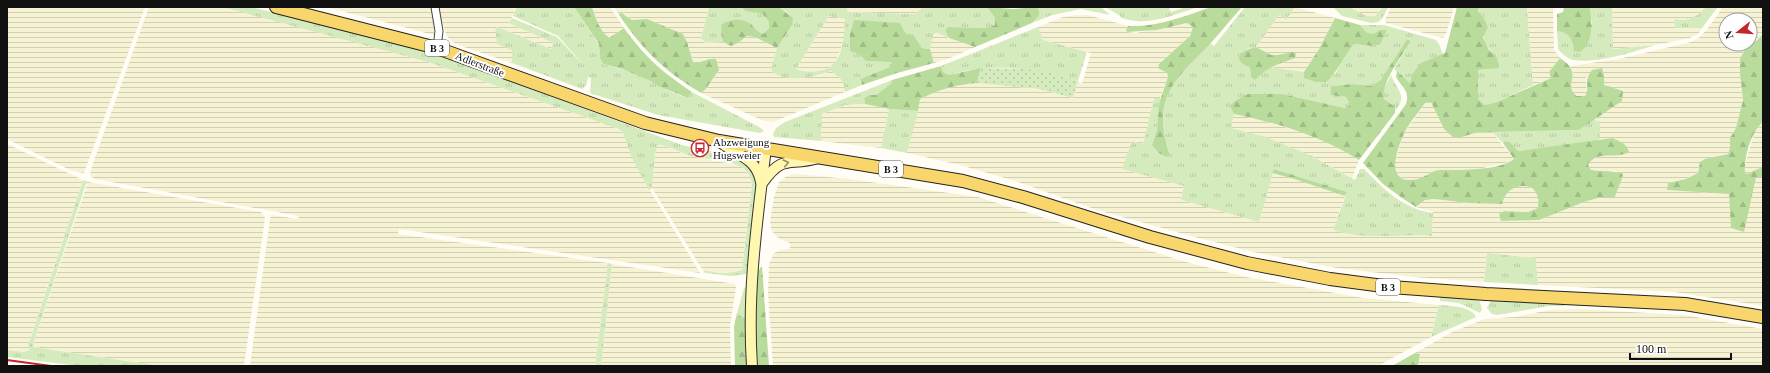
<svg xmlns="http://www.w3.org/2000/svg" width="1770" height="373" viewBox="0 0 1770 373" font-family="Georgia,serif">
  <defs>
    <pattern id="farmland-rules" width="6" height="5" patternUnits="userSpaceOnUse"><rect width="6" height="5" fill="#f6f3d4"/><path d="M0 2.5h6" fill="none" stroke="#d2cfb5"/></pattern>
    <pattern id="grass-tufts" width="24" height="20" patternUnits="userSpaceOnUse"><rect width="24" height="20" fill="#d5ebbd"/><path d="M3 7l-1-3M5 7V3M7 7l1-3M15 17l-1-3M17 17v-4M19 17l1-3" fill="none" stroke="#b6c8a1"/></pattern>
    <pattern id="forest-firs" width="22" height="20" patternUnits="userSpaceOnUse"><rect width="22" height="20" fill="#b9dc9c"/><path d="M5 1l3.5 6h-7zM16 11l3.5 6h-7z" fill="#9ebc85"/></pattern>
    <pattern id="park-dots" width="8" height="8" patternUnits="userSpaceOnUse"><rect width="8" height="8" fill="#d5ebbd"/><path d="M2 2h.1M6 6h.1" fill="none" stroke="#b6c8a1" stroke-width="1.8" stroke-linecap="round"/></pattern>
  </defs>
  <rect width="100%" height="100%" fill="#fffdf5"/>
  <g fill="url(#farmland-rules)">
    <path d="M7,7H145L84,173L72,171L7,139Z"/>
    <path d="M149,7H222L279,21L428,62L619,129L623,133L645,182L700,273L399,229L398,234L608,263L595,366H250L270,219L271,215L298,219L299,216L95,179L90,176L91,169Z"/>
    <path d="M326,7H433L434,35Z"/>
    <path d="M438,7H517L509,23L553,43L551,49L495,26L512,50V63L461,46L453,42L448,38L444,28Z"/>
    <path d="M592,7H610L624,28L609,38L603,34L598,25Z"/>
    <path d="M614,7H709L701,39L705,43L723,42L731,46L738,43L747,36L755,37L777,48L771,70L819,76L831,71L840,77L844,82L845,92L773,122L764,121L701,93L705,90L719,70L706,59L698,63L693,62L687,42L683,34L647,19L632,20L620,12L619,15Z"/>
    <path d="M848,7H923L915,14L847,12Z"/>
    <path d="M1295,7L1335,18L1319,49L1304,72L1270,67L1288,60L1286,53L1277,55H1271L1256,47L1279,14L1286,19Z"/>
    <path d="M1348,7H1383L1375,16L1370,17L1362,15Z"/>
    <path d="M1391,7H1454L1446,34L1443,38L1386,23L1385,20Z"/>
    <path d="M1527,7H1553L1554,50L1560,58L1549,72L1551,78L1533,85Z"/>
    <path d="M1612,7H1706L1699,15L1688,20L1674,19L1675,28H1702L1698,34L1690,38L1656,45L1613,49Z"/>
    <path d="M1723,7H1763V34L1750,44V20H1726V44H1750L1747,46L1740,74L1743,100L1736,128L1730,138V148L1728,154L1700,162L1698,173L1686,179L1668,183L1667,190L1729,194L1731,210L1756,176L1763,177V306L1675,292L1538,285L1536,258L1487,253L1484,282L1414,277L1337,268L1253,252L1195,237L1097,210L1015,181L960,165L907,153L920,99L937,91L954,85L977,83L1039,89L1073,98L1078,82L1082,84L1091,53L1043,40L1038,27L1063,17L1076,15H1088L1128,26L1126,30L1127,32L1136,33L1187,23L1193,27L1190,36L1162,61L1168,77L1160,98H1154L1143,145L1132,141L1123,169L1184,186L1181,200L1259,222L1272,173L1294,179L1345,196L1333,230L1353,234L1432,236L1433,212L1416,207L1425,200L1434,199L1469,203H1486L1517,186H1527L1535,191L1538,197V208L1528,212L1504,211L1501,221L1539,220L1584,202L1601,197H1615L1618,186L1622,180L1616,171L1603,172L1591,170L1588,165L1591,160L1599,156L1624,155L1612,138L1600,139V121L1593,120L1606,110L1614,107L1610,88L1604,85V75L1602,69L1586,77L1587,92L1585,96H1578L1573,93L1571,86L1573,72L1570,66L1619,59L1691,42L1700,37L1708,28Z"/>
    <path d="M829,16L845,18L844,41L835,63L827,69L822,71L801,72L796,69Z"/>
    <path d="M937,33L949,38L975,47L948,59L934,63L930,49L933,37Z"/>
    <path d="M1431,102L1436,111L1462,137L1475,133L1492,132L1514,159L1509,162L1474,170L1452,171L1437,170L1417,180H1406L1399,177L1396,173L1394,165L1403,135L1425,103Z"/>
    <path d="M865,104L889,109L881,148L821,141L822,114L845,105Z"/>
    <path d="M1234,114L1260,120L1298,131L1322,140L1345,151L1359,160L1352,178L1312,156L1231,128Z"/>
    <path d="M1763,122V168H1760L1747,174L1745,173V164L1755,131Z"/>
    <path d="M7,144L83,180L29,343V350L25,352L7,350Z"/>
    <path d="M658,145H663L686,155L737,165L745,169L749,174L752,184L742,270L738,272H710L703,270L700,266L652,188L655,154Z"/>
    <path d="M796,174L849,179L978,197L1186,262L1246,277L1363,298L1439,305L1431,337L1378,366H773L768,293L769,264L774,253L780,250L790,249V243L780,239L775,235L771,229L770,221L774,197L779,182L787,176Z"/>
    <path d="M88,182L261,212L265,218L244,366H160L34,347L33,344Z"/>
    <path d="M612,264L735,284L736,288L730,325L731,366H601Z"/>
    <path d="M1577,309L1684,315L1763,329V366H1418L1420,354L1415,353L1452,332L1485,319L1515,317L1549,310Z"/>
  </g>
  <g fill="url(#grass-tufts)" fill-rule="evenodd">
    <path d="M222,7H251L407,46L451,59L682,145L738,157L750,166L756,176L758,185L749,270L746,274L731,276L705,273L703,270C714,273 732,274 742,270L752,184C751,178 748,172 743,168C726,158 703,161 685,154C676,151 668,145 658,145L655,154L652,188L649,190L632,158L623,133L619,129L428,62Z"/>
    <path d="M517,7H574L599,45L600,58L603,64C618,69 634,72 648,79C661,87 673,94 688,98L692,92L761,128L764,131L760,133L658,115L590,93L591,78L588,77L586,86L582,89L512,63V50L497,44L495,26L551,49L553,43L509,23L512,18L557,37L588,70L558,36L513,16Z"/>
    <path d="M709,7H741L753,12L763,14L769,22V28L763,34L756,30L747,22L721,34L723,42L706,43L701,39Z"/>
    <path d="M779,7H848L847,12L915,14L923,7L944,8L987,7L995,18V25L985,28L948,27L945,30L949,38L937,33L934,34L930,49L922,48L913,34L850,51L860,55L866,61L889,62L892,63L891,67L860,79L862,85L845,92C844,81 841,78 831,71C817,77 782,84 771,70L777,48L792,25L788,13ZM829,16L845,19C844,39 843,69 818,71C810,72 803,72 796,69Z"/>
    <path d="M1037,7H1101L1110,15L1081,9L1052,15L1032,23L1039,16V10Z"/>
    <path d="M1105,7H1169L1171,12L1186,7H1198C1174,15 1147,27 1122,18L1119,15Z"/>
    <path d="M1245,7H1295L1286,20L1279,15L1256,47L1247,49V65L1250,68L1251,77L1270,67L1304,72V78L1335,74L1348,51L1354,44L1372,46L1380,45L1387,30H1380L1373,34L1366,32L1360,25H1384L1436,40L1439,44L1443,54L1410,83L1394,69L1411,41L1407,39L1381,81L1372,86L1353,84L1331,86L1330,95L1346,97L1350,105L1345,108L1282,94H1248L1231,106L1234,114L1231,128L1266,137L1312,156L1355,180L1360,169H1364C1384,189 1403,209 1433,213L1432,236C1402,234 1361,240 1333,230L1347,192L1274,169L1259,222L1181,200L1184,186L1122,169L1132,141L1143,144L1154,98H1160L1157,130L1152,145L1169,152C1152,98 1174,79 1210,43L1214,46Z"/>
    <path d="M1333,7C1337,7 1343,6 1347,7C1358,9 1362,18 1375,16L1383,7H1388L1382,19L1378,22L1371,23L1342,16Z"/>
    <path d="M1479,7H1527L1533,85L1497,102L1485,105L1478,99V70L1489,69L1499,64L1496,55C1482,46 1483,32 1483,17L1478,11Z"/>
    <path d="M1590,7H1612L1613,49L1655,45C1634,52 1595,64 1573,60C1567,58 1562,54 1558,49L1557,31C1572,33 1571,37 1574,50L1592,24Z"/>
    <path d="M1706,7H1718L1702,28H1675L1674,19C1690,21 1694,19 1706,7Z"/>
    <path d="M1038,27L1043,40L1087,52L1078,81C1035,68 992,62 949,75L943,72L941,66Z"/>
    <path d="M1391,75C1396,89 1408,95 1396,110L1384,99L1383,91Z"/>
    <path d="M892,80V84L876,95H869L864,98L865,104L845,105L822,114L821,141L774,137L773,134L776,128L785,122Z"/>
    <path d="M889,109L918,111L907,153L881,148Z"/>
    <path d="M1593,120L1600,121V139L1586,143L1518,151L1510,142L1505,141L1503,143L1492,132L1579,130Z"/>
    <path d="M83,180L90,182L86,184L33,344L34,347L160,366H79L7,357V350L24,352L29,350V343Z"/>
    <path d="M1487,253L1536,258L1538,285L1484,282Z"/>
    <path d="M608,263L612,264L601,366H595Z"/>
    <path d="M746,287L747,289L745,318L738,315L736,317L744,288Z"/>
    <path d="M1440,297L1476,299L1480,302L1482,309L1480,313L1459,303L1440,301Z"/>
    <path d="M1491,300L1565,302L1564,306H1549L1497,315L1492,314L1487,308Z"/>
    <path d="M1439,305C1449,306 1472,306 1476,317L1431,337Z"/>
  </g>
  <g fill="url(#forest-firs)">
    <path d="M574,7H592C596,19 599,30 609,38L624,28C646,58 661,71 692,92L688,98L658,86L649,80L622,69L603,64L600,58L599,44Z"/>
    <path d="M741,7H779L793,18L792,25L777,48L755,37L747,36L738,43L731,46L723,42L721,34L722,24C729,20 740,18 747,22C753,25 756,31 763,34L769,28V22L763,14L746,11Z"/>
    <path d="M987,7L1013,9L1037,7L1039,10V16L1032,23L975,47L949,38L945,30L948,27L985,28L995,25V18Z"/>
    <path d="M1211,7H1242C1231,19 1221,32 1210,44C1174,80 1152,98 1169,152L1167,157L1159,153L1152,145L1157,130L1159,103L1168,77L1167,73L1158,68L1159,64L1190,36L1193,27L1187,23L1156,30L1127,32L1126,30L1128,26C1158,27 1183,17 1211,7Z"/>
    <path d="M1457,7H1479L1478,11L1483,17L1488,27L1483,37L1489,50L1496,55L1499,64L1498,68L1478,70V99L1485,105L1497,102L1551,78L1549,72L1560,58C1586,75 1561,83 1577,96H1585C1591,85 1582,83 1592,70L1602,68L1604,75V85L1623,91L1622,101L1579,130L1492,132L1475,133L1462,137H1453L1444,129L1431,102L1425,103C1418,113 1408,124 1403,136C1398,148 1386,178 1408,180C1423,181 1431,170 1439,170C1458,170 1499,171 1514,159L1503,143L1505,141L1510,142L1518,151L1612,138C1619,141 1627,143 1629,152C1616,160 1597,149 1588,165L1591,170C1602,172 1613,170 1623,174C1622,182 1617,189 1615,197H1601L1584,202L1539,220L1501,221L1499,214L1504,211L1528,212L1538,208C1538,204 1539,199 1537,195C1533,183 1516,184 1508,192C1505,195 1503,200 1502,204L1469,203L1434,199L1425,200L1416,207L1402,198L1383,184L1363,163L1406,104C1410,90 1402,88 1396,77L1397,71L1410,83L1413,73L1421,63L1445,53Z"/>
    <path d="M1564,7H1590C1592,23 1594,42 1580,52L1574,51C1572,38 1570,33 1557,31V14L1563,12Z"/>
    <path d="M620,12L632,20L647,19L683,34L687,42L693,62C701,64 707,57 716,59L719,70L705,90L701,93C663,70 644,51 619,15Z"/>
    <path d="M1335,18L1360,25L1366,32L1373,34L1380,30H1387L1380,45L1372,46L1354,44C1343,56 1339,71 1326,82H1316L1304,78V72L1319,49Z"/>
    <path d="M854,20L900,23L906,35L913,34L922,48L930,49L934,63L897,73L862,85L860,79L890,67L892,63L889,62L866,61L860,55L850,51V34Z"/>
    <path d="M1763,34V122C1751,132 1744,157 1745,173L1747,174L1760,168H1763V177H1756L1744,232L1731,228L1729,194L1667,190L1668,183L1686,179L1698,173L1700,162L1705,159L1728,154L1730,148V138L1736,128L1743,100L1740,74V59L1747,46L1756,41Z"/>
    <path d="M1407,39L1411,41C1402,56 1381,82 1384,99L1395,107V113L1359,160C1321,136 1277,123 1234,114L1230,106L1235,101L1248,94H1282L1345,108L1350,105L1346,97L1330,95L1331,86L1353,84L1372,86L1381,80Z"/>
    <path d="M1256,47L1271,55H1277L1293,52L1296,54L1295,58C1279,64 1266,67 1255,80L1251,77L1250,68C1247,65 1245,66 1242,63C1232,55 1250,48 1256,47Z"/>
    <path d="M941,66L943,72L949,75L981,68L977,83C954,85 941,89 920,99L918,111L889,109L865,104L864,98L869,95H876L891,84L892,80Z"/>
    <path d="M1274,169L1347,192L1345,196L1294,179L1272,173Z"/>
    <path d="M762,266L769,366H758C757,349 750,275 762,266Z"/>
    <path d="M738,315L745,318L747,366H735L734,327L736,317Z"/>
    <path d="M1415,353L1420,354L1418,366H1392Z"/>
  </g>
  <path fill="url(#park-dots)" d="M981,68L1024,69L1050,72L1078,81L1073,98L1039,89L977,83Z"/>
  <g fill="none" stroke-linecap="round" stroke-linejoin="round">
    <defs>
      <path id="street" d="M435,7L439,31L437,48"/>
      <g id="secondary">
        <path d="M719,141C736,156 756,156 761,182"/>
        <path d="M763,182C784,153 789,167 818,158"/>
        <path d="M752,366C747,291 757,222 766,148"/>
      </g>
      <path id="primary" d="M276,7L437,48L645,123L719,141L963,181L1023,197L1150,237L1247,263L1330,279L1391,287L1486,294L1685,304L1763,317"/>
    </defs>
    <use href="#street" stroke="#444" stroke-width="9"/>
    <use href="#secondary" stroke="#333" stroke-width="12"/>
    <use href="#primary" stroke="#222" stroke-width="14"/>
    <use href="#street" stroke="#fff" stroke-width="7"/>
    <use href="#secondary" stroke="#fff6b0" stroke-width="10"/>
    <use href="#primary" stroke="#f9d66b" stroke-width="12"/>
    <path stroke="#c4262e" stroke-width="2" d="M7,360L51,366"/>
  </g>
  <defs><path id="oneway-chevron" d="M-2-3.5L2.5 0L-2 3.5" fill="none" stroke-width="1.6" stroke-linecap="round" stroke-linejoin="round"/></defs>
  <use stroke="#948f68" href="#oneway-chevron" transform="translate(786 163) rotate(-12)"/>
  <defs>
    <symbol id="bus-ring" viewBox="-11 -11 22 22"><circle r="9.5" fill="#fff" stroke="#c4262e" stroke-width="1.5"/><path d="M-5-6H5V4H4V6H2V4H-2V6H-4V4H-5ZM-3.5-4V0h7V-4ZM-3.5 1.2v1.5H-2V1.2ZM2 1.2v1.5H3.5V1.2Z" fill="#c4262e"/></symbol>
  </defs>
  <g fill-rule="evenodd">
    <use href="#bus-ring" x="690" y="138" width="20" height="20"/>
  </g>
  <g text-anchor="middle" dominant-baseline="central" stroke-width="4" stroke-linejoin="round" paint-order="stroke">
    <g fill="#fff" stroke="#585858" stroke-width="1">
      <rect x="425" y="40" width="24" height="16" rx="3"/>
      <rect x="879" y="161" width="24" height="16" rx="3"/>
      <rect x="1376" y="279" width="24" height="16" rx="3"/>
    </g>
    <g font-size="10" font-weight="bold" fill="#111">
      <text x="437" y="48">B 3</text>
      <text x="891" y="169">B 3</text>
      <text x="1388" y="287">B 3</text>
    </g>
    <g font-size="11" fill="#111" stroke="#fff">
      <text transform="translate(480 64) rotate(21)">Adlerstraße</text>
    </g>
    <g font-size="11" fill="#111" stroke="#fff" text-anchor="start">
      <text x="713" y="142">Abzweigung<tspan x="713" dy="13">Hugsweier</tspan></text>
    </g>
  </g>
  <rect width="1770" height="373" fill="none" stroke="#111111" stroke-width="16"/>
  <g transform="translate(1738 32) rotate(253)"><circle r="19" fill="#ffffff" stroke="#a0a0a0"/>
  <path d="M0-3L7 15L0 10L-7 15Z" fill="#c4262e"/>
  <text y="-6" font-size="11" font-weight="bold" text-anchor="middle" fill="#111111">N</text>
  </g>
  <path d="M1630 353v6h101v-6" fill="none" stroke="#111111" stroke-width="2"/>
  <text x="1636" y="353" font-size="12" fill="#111111" stroke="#ffffff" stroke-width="3" paint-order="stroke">100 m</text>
</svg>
